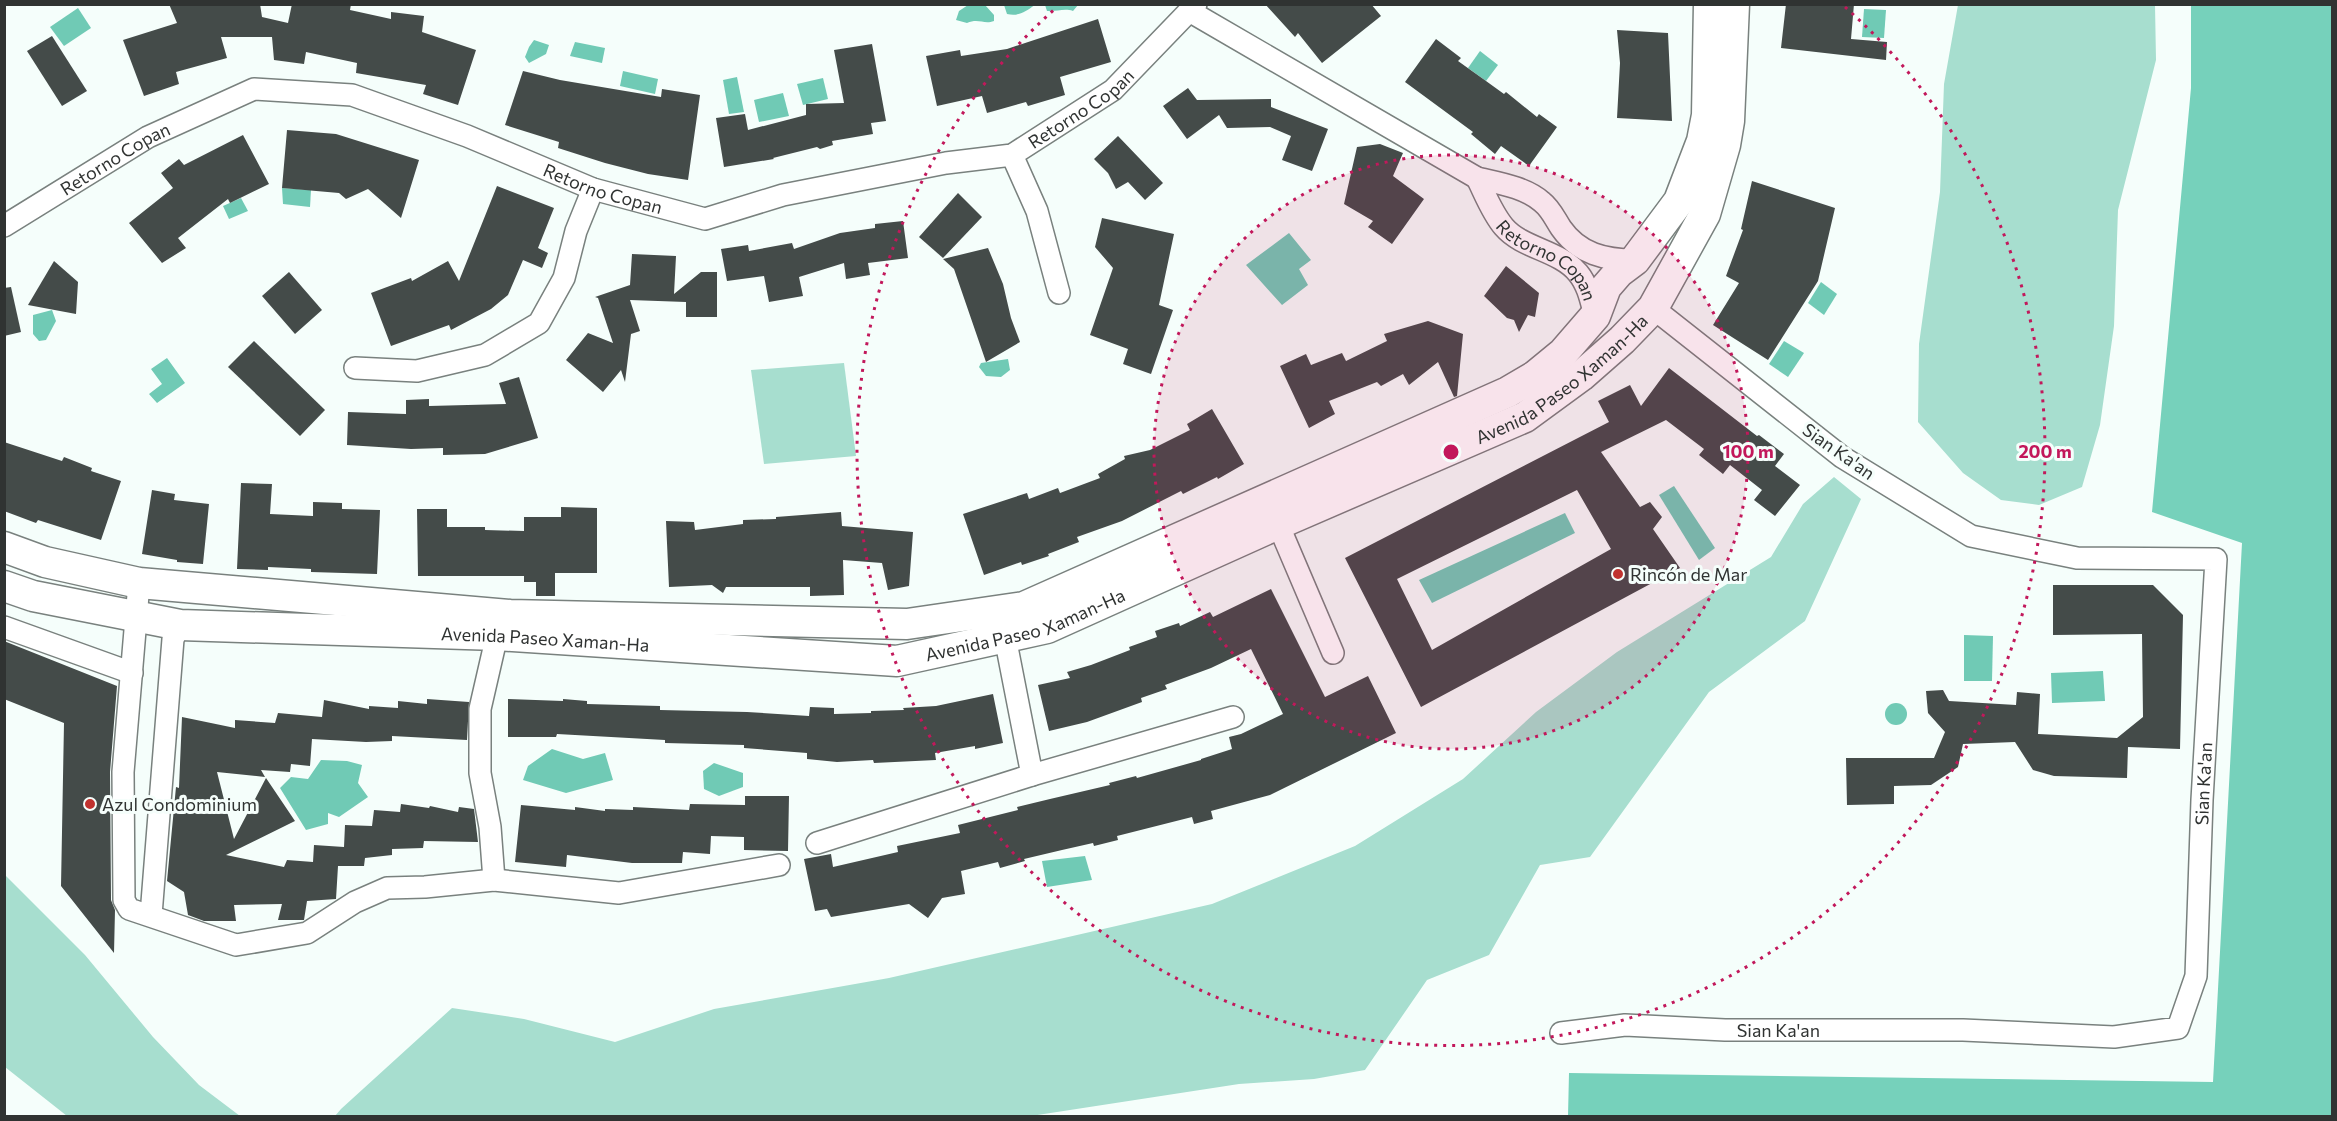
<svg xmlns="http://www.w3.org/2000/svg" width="2337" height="1121" viewBox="0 0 2337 1121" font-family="Commissioner,sans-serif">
  <rect width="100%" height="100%" fill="#f5fefb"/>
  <g fill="#a7decf">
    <path d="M1958,5H2155L2156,60L2118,210L2114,326L2100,425L2082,487L2039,505L2001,500L1963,473L1918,422L1919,344L1940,192L1944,84Z"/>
    <path d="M844,363L856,456L764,464L751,370Z"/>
    <path d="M1834,477L1861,499L1805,621L1709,692L1590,857L1540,865L1489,955L1427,980L1365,1070L1314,1079L1239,1084L1031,1116H335L341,1109L452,1008L524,1019L615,1042L714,1009L889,978L1212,904L1355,846L1463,779L1536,712L1617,652L1771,557L1803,504Z"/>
    <path d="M5,875L85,955L153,1037L199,1085L240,1116H67L5,1067Z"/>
  </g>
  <path fill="#76d1bb" d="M2191,5H2332V1116H1568L1569,1073L2213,1082L2242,543L2152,512L2191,88Z"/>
  <g fill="#70cab5">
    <path d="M968,5H985L994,15V21C984,25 979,18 967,23L956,20L959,11Z"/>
    <path d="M1004,5V4L1035,5C1026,11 1019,17 1007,14Z"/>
    <path d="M1045,5L1078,4V5L1073,11C1064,8 1056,12 1047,11Z"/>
    <path d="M78,8L91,28L64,46L50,27Z"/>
    <path d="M1864,9L1886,10L1884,38L1862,37Z"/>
    <path d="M534,40L549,45L546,54L529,63L525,57L529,47Z"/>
    <path d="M575,42L605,48L602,63L570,56Z"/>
    <path d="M1480,51L1498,65L1486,81L1468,68Z"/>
    <path d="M623,71L658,79L655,94L620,86Z"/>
    <path d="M737,77L744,112L729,114L723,80Z"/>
    <path d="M823,78L828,99L803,105L797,84Z"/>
    <path d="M783,93L789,116L759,122L754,100Z"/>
    <path d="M282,188L311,190L310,207L283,204Z"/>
    <path d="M241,198L248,211L229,219L223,206Z"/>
    <path d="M1289,233L1311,260L1299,269L1308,285L1282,305L1246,265Z"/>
    <path d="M1821,282L1837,294L1824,315L1808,303Z"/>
    <path d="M52,310L56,321L46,340L39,341L33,334V315Z"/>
    <path d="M1784,341L1804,353L1788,377L1769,364Z"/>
    <path d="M167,358L185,383L157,403L149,394L162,384L151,369Z"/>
    <path d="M1008,359L1010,370L1001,377L986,376L979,367L981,363Z"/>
    <path d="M1674,486L1715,548L1699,560L1659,495Z"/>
    <path d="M1565,513L1575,533L1432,603L1419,580Z"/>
    <path d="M1964,635L1993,636L1992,681H1964Z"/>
    <path d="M2103,671L2105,701L2052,703L2051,673Z"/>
    <circle cx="1896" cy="714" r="11"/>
    <path d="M552,749L583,759L605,753L613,780L566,793L523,780L528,766Z"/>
    <path d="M321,760L347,761L362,765L358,783L368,797L339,817L328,813V824L306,830L280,788L291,777L308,779Z"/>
    <path d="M714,763L743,773V787L719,796L704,789L703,771Z"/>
    <path d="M1085,856L1092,880L1047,887L1042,861Z"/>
  </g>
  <g fill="#444b49" fill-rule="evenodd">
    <path d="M169,4H260L262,17L288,23L292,4H351L350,10L391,19V12L424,16L422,32L476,50L458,105L423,94L426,85L356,73L357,63L306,52L304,64L274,60L272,37H221L227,58L176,72L179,84L144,96L123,40L177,23Z"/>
    <path d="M1265,4H1371L1381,16L1322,63L1298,33L1295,37Z"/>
    <path d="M1786,4H1854L1851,39L1887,42L1886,60L1781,48Z"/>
    <path d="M1098,19L1111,62L1060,77L1065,95L1028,106L1026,102L987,113L982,96L937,106L926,56L960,50L961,56L1007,49Z"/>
    <path d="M1617,30L1668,33L1672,121L1617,118L1620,63Z"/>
    <path d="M52,36L87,91L62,106L27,51Z"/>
    <path d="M1436,39L1461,58L1458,61L1486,81L1504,94L1506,92L1537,117L1539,114L1557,127L1529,166L1501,146L1495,154L1471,134L1473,132L1405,82Z"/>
    <path d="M872,44L886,121L871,123L873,134L832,141L833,145L820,149L817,147L773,158L774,159L724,167L716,118L745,114L748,130L806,115V104L844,103L834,50Z"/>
    <path d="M523,71L560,80L661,97L662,89L700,95L688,180L648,174L605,163L558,148L559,142L505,125Z"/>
    <path d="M1188,88L1197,100L1271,99V107L1328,129L1312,171L1282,160L1291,136L1270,127L1227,128L1219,115L1187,139L1163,106Z"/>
    <path d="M287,130L336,134L419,160L401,218L368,189L346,199L339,193L282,188Z"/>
    <path d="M243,135L269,184L230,203L228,199L178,238L186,248L162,263L129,223L173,188L161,173L179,159L184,165Z"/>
    <path d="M1118,136L1163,183L1145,200L1128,182L1116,189L1108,173L1094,159Z"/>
    <path d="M1380,144L1403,153L1393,176L1424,199L1392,244L1368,227L1373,221L1344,204L1357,147Z"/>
    <path d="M1752,181L1835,208L1818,281L1768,360L1713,325L1739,283L1726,276L1743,230L1741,229Z"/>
    <path d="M497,186L554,208L538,248L548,253L542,268L523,260L508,295L491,309L451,330L449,325L391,346L371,293L411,278L412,281L448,261L459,281Z"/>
    <path d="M958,193L982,217L943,258L919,237Z"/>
    <path d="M1102,218L1174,234L1159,305L1173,310L1151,374L1123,364L1128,349L1090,335L1113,268L1095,247Z"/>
    <path d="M903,221L908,258L868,263L870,275L846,279L844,263L799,277L803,296L769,302L764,276L727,281L721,249L748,245L749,251L792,243L794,249L840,233L875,228V224Z"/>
    <path d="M988,248L1003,284L1011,318L1020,342L986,362L954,269L943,259Z"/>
    <path d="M632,254L676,256L674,294L701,272H717V317H686V302L630,300L640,331L631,334L625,382L621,370L603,392L566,360L588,333L613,343L598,298L595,297L630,285Z"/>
    <path d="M54,261L78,282L76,314L28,305Z"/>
    <path d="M1506,266L1539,293L1535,317L1528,315L1519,332L1514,320L1507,318L1484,296Z"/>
    <path d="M289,272L322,310L295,334L262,296Z"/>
    <path d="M11,287L21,332L4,336V288Z"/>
    <path d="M1428,321L1463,334L1457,396L1454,397L1438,362L1409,385L1403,374L1381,386L1377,382L1329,401L1335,414L1309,428L1280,366L1306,354L1311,365L1342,353L1346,361L1387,341L1384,334Z"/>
    <path d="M254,341L325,410L300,436L228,367Z"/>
    <path d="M1669,368L1757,436L1759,435L1784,454L1775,466L1800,485L1775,516L1754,500L1762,490L1730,465L1723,474L1699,455L1704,449L1666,420L1601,452L1640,507L1650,502L1662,517L1653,529L1680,568L1421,707L1345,558L1609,422L1598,401L1630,385L1641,406ZM1577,490L1611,549L1432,650L1397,579Z"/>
    <path d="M519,377L538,438L485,454L443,455V448L411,449L347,445L348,412L406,414V400L429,399V406L506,404L499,383Z"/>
    <path d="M1212,409L1244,464L1218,479L1217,477L1183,494L1181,491L1122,521L1077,537L1079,542L1048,554L1049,556L1022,565L1021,562L984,575L963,514L1027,493L1029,499L1058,488L1060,493L1100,478L1098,474L1125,459L1124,456L1150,450L1190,430L1187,424Z"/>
    <path d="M4,442L62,461L64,457L92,468L91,471L121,481L101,540L38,520L36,523L4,511Z"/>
    <path d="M241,483L272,484L270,514L313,516V502L342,503V509L380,510L377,574L311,572V569L268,567V570L237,569Z"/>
    <path d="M152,490L175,494L174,500L209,504L203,564L177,562V560L142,554Z"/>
    <path d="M561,507L597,508V573H555V596H536V582H524V576H418L417,509H447V527H485V530L524,531V517H561Z"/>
    <path d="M841,512L842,526L913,532L909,586L888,590L882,563L843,560L844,595L810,596V587H726L723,593L712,585L669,587L666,521L694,522L695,530L743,524V520L776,519V517Z"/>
    <path d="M2053,585H2153L2183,615L2180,749L2128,747L2127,778L2054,776L2033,770L2015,742L1963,744L1958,767L1931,785L1894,786V804L1847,805L1846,758H1934L1945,732L1928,713L1926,691L1943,690L1949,701L2016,705L2017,692L2040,694L2038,734L2117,738L2143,717L2142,634L2053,635Z"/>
    <path d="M1271,589L1325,697L1368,676L1396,733L1270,795L1211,811L1213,819L1194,824L1192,817L1117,836L1118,840L1094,846L1093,843L1062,850L1024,859L1025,861L1000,868L998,862L961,871L965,894L942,898L928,918L909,904L831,917L827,909L815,911L804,859L831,854L833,867L898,852L897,846L960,833L958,825L1018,810L1017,807L1050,799L1110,785L1109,783L1136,776L1137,778L1201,760V759L1232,749L1229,737L1241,734L1283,714L1251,649L1211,668L1165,685L1167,689L1141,698L1142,702L1087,722L1049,731L1038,685L1070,678L1067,672L1091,665L1130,650L1129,647L1157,637L1155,631L1179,623L1180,626L1210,612L1213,617Z"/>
    <path d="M4,641L117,686L110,772L111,900L115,910L114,953L61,886L64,723L4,699Z"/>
    <path d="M993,694L1003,743L975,749V746L935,753L936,760L874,763L873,760L837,762L807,759V753L744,748V745L665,743V740L557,734L556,737H508V699L563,701V699L587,701V704L660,706V710L747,712L809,716L810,707L834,708V714L871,713V711L904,710L903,708L936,706Z"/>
    <path d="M427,699L469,702L467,740L392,736V741L366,742L312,739L310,766L291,764L290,772L261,770L265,777L217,772L234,839L266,778L295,821L226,855L284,867L287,860L313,862L314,845L344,847L345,825L372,826L374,810L400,812L401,804L429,808L430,806L458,812L459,807L474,809L478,842L424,841L423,848L392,849V855L365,858L364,866H338L336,899L307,901L304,920H278L282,904L234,905L236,921H204L188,915L184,892L167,881L176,787L179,788L182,717L235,728V720L275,723L278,713L322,717L324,700L369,709V706L398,708V701L427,704Z"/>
    <path d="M745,796H789L788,851L744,850V837L711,836L710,854L683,852L682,863H632L567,855L566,867L515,862L521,805L575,810V807L605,811V809L633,810V807L689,810L690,804L745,805Z"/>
  </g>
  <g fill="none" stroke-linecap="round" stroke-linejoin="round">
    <defs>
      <g id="minor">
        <path d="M1191,12L1477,178C1498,183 1525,187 1542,202C1551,209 1555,219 1561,228C1579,254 1605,260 1635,260"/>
        <path d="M1012,155L1037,211L1059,293"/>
        <path id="s1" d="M1477,178C1485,194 1492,213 1504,227C1523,249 1559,250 1578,273C1588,285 1591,301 1595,316"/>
        <path id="s2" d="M4,226L148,137L254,89L352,95L467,136L593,189L705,219L783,195L946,163L1012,155L1113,90L1196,4"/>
        <path d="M355,368L417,371L485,355L539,323L564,278L576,231L593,189"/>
        <path d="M1278,524L1333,653"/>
        <path d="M139,583L123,772L124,900L129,909L236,945L307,933L355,902L387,888L425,887L494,880L619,893L779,865"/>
        <path d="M4,627L132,673"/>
        <path d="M1005,637L1032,775"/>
        <path d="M817,843L1032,775L1233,717"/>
        <path d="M494,880L490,827L480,773V709L497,635"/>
        <path d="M151,915L173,639L180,625"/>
        <path id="s3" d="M1561,1033L1625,1025L1725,1030H1963L2114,1037L2178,1028L2196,976L2202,800L2216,559L2077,558L1971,536L1842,457L1653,308"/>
      </g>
      <g id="secondary">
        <path d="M4,547L45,562L139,583L510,615L907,624L1024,607L1508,392L1535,376L1563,353L1595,316L1606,287L1619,272L1635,260L1679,201L1702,141L1707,115L1709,4"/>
        <path id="s4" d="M4,586L33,596L180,625L497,635L897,661L1047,628L1278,524L1525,417L1581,376L1622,340L1653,308L1705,214L1725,145L1729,121L1734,4"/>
      </g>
    </defs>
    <use href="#minor" stroke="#79817e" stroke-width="24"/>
    <use href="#secondary" stroke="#79817e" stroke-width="33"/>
    <use href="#minor" stroke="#fff" stroke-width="21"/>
    <use href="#secondary" stroke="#fff" stroke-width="30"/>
  </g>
  <circle cx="1451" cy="452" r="297" fill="#c2185b" fill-opacity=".12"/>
  <g fill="none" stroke="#c2185b" stroke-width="3" stroke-dasharray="3 6">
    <circle cx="1451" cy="452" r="297"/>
    <path d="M1845 7A594 594 0 1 1 1057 7"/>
  </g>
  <g fill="#c0322f" stroke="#f5fefb" stroke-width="2">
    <circle cx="1618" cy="574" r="6"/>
    <circle cx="90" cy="804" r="6"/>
  </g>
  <g text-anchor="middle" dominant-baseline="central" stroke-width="6" stroke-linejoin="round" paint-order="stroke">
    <g font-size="18" fill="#303332" stroke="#f5fefb">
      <text stroke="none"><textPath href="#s2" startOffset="1156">Retorno Copan</textPath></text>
      <text stroke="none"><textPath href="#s2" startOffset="130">Retorno Copan</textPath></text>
      <text stroke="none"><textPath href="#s2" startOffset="652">Retorno Copan</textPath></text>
      <text stroke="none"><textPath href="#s1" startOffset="112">Retorno Copan</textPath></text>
      <text stroke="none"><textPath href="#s4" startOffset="1626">Avenida Paseo Xaman-Ha</textPath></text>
      <text transform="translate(1839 451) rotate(35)">Sian Ka'an</text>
      <text stroke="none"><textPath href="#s4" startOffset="1032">Avenida Paseo Xaman-Ha</textPath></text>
      <text stroke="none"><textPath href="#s4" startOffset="546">Avenida Paseo Xaman-Ha</textPath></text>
      <text stroke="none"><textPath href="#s3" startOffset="866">Sian Ka'an</textPath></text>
      <text stroke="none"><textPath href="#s3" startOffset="218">Sian Ka'an</textPath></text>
    </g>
    <g font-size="18" fill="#303332" stroke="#f5fefb" text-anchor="start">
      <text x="1630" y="574">Rincón de Mar</text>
      <text x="102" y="804">Azul Condominium</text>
    </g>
  </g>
  <circle cx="1451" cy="452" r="9" fill="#c2185b" stroke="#f5fefb" stroke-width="3"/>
  <g font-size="18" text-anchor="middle" font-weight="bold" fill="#c2185b" stroke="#f5fefb" stroke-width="6" stroke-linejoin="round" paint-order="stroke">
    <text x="1748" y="458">100 m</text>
    <text x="2045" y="458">200 m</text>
  </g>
  <rect width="2337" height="1121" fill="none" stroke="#303332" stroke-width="12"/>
</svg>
